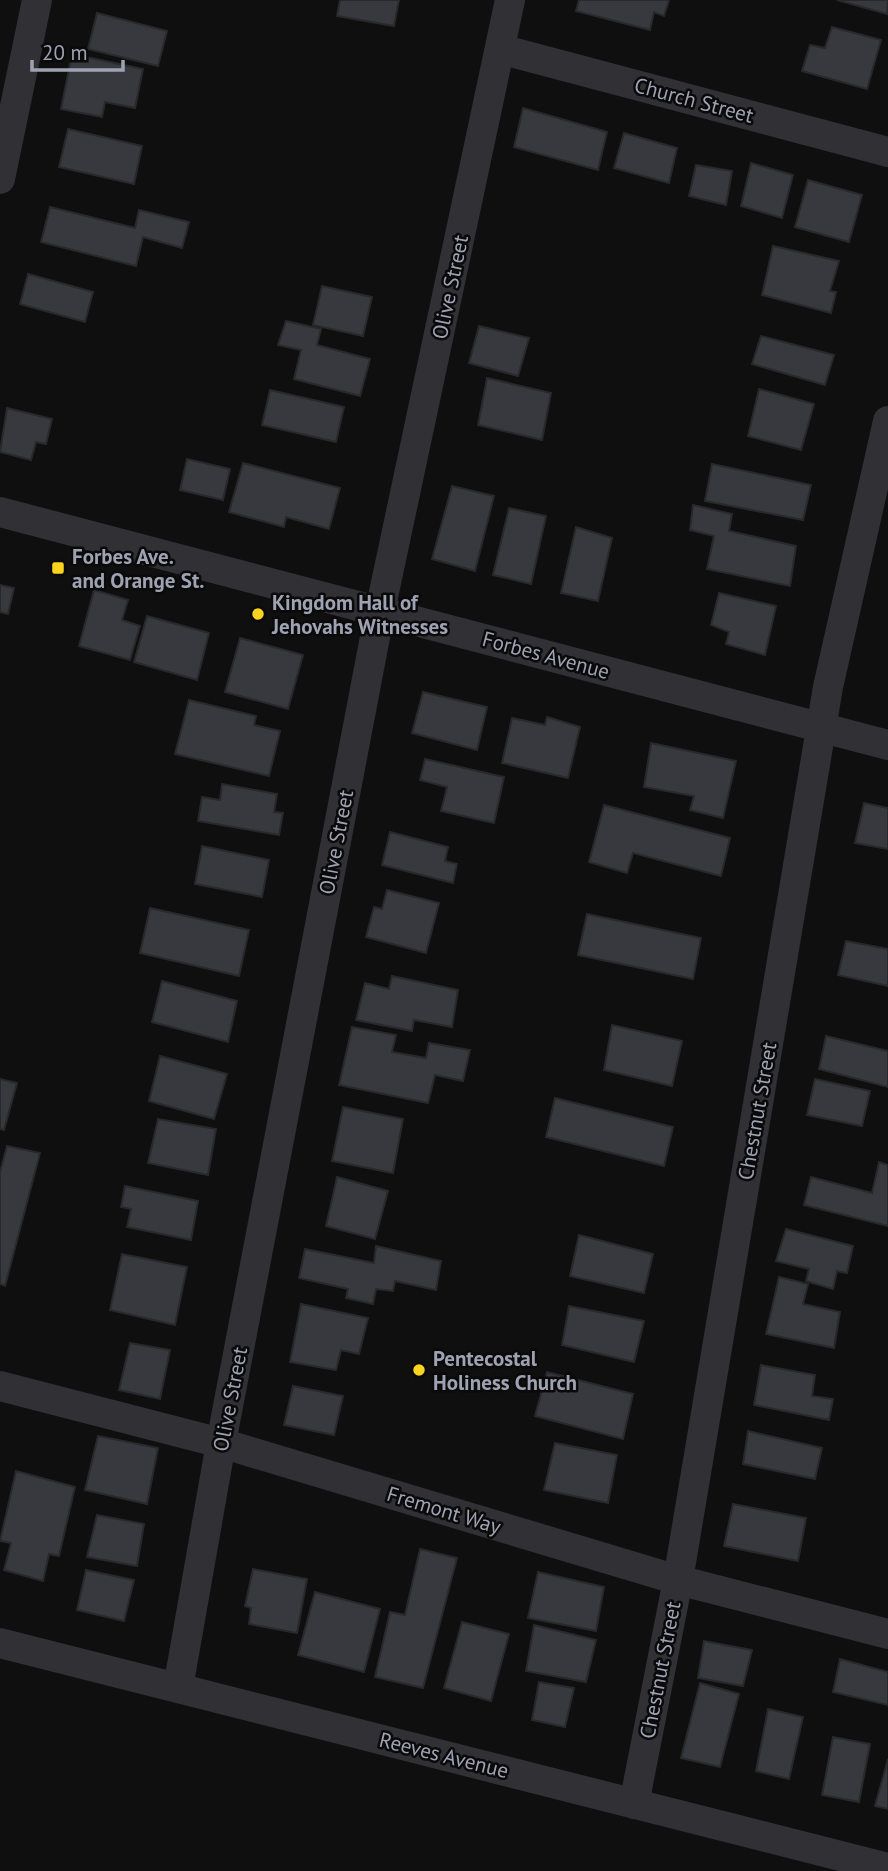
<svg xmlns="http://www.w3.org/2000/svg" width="888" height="1871" viewBox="0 0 888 1871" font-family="'PT Sans',sans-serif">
  <rect width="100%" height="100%" fill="#0f0f10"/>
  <g fill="#38393e" stroke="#29292c" stroke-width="2">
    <path d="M340,0H399L394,26L337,16Z"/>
    <path d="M579,0H669L664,16L654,12L650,30L576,11Z"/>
    <path d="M837,0H888L887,14Z"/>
    <path d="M97,13L167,31L158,66L88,49Z"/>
    <path d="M832,27L881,40L867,89L802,71L810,45L825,48Z"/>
    <path d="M72,54L143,69L135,108L105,102L102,117L61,109Z"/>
    <path d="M523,108L607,132L598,170L514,147Z"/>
    <path d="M68,129L142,146L134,184L59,167Z"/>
    <path d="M624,133L677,148L669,183L614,168Z"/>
    <path d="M751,163L793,175L782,218L741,206Z"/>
    <path d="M696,165L732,171L726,205L689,196Z"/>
    <path d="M808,180L862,195L849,242L795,227Z"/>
    <path d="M50,207L135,228L139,210L189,222L182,248L143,237L136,266L41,242Z"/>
    <path d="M773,246L839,261L830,291L836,292L831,313L762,295Z"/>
    <path d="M28,274L93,292L85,322L20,304Z"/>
    <path d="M322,286L372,297L363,336L313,325Z"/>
    <path d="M286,321L321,329L317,345L370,359L360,396L294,379L301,350L278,345Z"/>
    <path d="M479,326L529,338L518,376L469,363Z"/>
    <path d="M761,336L834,355L825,385L752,364Z"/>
    <path d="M487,378L551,393L542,440L478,425Z"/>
    <path d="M759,389L814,404L801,450L748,436Z"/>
    <path d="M270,390L344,407L336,442L262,425Z"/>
    <path d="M7,408L52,419L46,444L36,442L31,460L0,452Z"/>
    <path d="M187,459L230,469L223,500L180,490Z"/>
    <path d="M243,463L340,488L329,529L286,517L284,527L229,512Z"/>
    <path d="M712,464L811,485L803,520L705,501Z"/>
    <path d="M452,486L494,496L475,571L432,559Z"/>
    <path d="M693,505L732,514L729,531L796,546L790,586L707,569L714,536L690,530Z"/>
    <path d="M509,508L546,516L531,584L493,575Z"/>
    <path d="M576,527L612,538L598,601L561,593Z"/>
    <path d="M0,585L14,588L8,614L0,612Z"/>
    <path d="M94,590L128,600L122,620L140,626L130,660L79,646Z"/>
    <path d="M719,593L776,606L765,655L726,644L729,632L711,625Z"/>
    <path d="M147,616L209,633L197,680L134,662Z"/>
    <path d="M240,638L303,655L288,709L225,692Z"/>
    <path d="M423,692L487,707L477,750L412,733Z"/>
    <path d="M189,700L256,716L254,725L280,731L269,776L175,754Z"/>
    <path d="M547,717L580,727L568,778L502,763L512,718L545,725Z"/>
    <path d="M651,743L736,761L723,818L690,810L694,796L644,787Z"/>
    <path d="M425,759L504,777L494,823L441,811L447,787L420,780Z"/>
    <path d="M222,784L277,794L274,812L283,813L279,835L198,821L202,797L220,800Z"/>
    <path d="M864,803L888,808V849L855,843Z"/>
    <path d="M604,805L730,838L721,876L633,853L627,873L589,862Z"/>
    <path d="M390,832L448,847L445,861L457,864L453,883L382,865Z"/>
    <path d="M202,846L269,860L262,897L195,884Z"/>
    <path d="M387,890L439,903L426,953L366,937L374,907L382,909Z"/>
    <path d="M150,908L249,930L239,976L140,953Z"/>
    <path d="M587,914L701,938L693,979L578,955Z"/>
    <path d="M846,941L888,949V986L838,975Z"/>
    <path d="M392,976L458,990L452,1027L414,1020L412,1031L356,1020L365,983L389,989Z"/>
    <path d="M162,981L237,1001L228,1042L152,1022Z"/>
    <path d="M612,1025L682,1041L672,1086L604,1070Z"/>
    <path d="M352,1027L396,1035L392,1052L426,1058L429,1043L470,1050L463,1081L435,1075L428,1103L339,1085Z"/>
    <path d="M826,1036L888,1051V1087L819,1069Z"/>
    <path d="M160,1056L227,1074L214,1119L149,1101Z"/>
    <path d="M0,1079L17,1083L4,1130L0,1129Z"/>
    <path d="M815,1079L870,1091L862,1126L807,1115Z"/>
    <path d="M555,1098L673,1127L664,1166L546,1137Z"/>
    <path d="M343,1107L403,1119L393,1173L332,1161Z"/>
    <path d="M158,1119L216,1129L208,1175L148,1163Z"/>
    <path d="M7,1146L40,1153L5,1286L0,1284V1172Z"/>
    <path d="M879,1162L888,1165V1226L804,1205L811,1177L872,1193Z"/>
    <path d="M337,1177L388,1191L375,1239L326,1226Z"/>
    <path d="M125,1186L198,1201L191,1240L127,1227L131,1209L121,1207Z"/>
    <path d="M786,1229L853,1246L847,1273L837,1271L833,1289L806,1281L809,1269L776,1261Z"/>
    <path d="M579,1235L653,1254L644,1293L570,1276Z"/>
    <path d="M376,1246L441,1261L436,1290L395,1281L393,1291L376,1289L373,1304L346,1298L348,1289L299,1278L305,1249L374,1263Z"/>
    <path d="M122,1254L187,1267L175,1325L110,1310Z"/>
    <path d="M779,1277L808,1284L803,1304L840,1312L834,1348L766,1334Z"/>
    <path d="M301,1304L368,1318L359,1354L341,1350L336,1370L290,1362Z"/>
    <path d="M569,1306L644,1321L634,1362L562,1345Z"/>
    <path d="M130,1343L170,1350L160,1399L119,1390Z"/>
    <path d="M761,1365L815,1375L812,1396L833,1399L829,1420L754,1405Z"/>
    <path d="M547,1372L633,1394L623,1439L535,1416Z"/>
    <path d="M293,1386L343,1396L334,1435L284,1425Z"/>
    <path d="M748,1431L822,1448L815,1479L743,1464Z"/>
    <path d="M98,1436L158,1448L147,1504L85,1490Z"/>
    <path d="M555,1443L617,1455L608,1503L544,1490Z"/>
    <path d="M16,1471L75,1487L59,1556L49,1554L43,1581L4,1570L11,1543L0,1541Z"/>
    <path d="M733,1504L806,1518L798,1561L724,1546Z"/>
    <path d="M97,1515L144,1524L137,1566L87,1557Z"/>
    <path d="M420,1549L457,1558L423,1688L375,1677L390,1612L405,1615Z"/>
    <path d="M253,1569L307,1579L297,1633L249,1624L251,1608L245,1606Z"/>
    <path d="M86,1570L134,1580L124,1621L77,1610Z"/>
    <path d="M538,1572L604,1587L596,1631L528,1618Z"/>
    <path d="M315,1592L380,1609L364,1672L298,1655Z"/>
    <path d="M462,1622L509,1634L491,1701L444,1688Z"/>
    <path d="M534,1625L596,1640L586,1682L526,1671Z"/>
    <path d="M704,1641L752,1650L743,1686L698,1678Z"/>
    <path d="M840,1659L888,1672V1705L833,1692Z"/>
    <path d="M539,1682L574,1688L565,1727L532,1720Z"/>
    <path d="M700,1683L739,1694L720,1767L681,1758Z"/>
    <path d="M768,1709L803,1717L789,1779L756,1771Z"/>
    <path d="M833,1737L870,1744L859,1802L822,1795Z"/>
    <path d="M888,1759V1809L875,1806Z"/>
  </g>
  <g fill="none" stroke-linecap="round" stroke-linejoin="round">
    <g stroke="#303035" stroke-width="30">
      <path d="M500,49L888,152"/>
      <path d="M0,179L37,0"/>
      <path d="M0,512L888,745"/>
      <path d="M0,1386L221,1443L678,1580L888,1634"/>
      <path d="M0,1643L888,1868"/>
      <path d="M178,1688L221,1443L380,611L510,0"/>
      <path d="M634,1804L678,1580L828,687L888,421"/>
    </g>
  </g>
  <g fill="#f8d41f" stroke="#0a0a0b" stroke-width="2.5">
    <rect x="51" y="561" width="14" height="14" rx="3.5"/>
    <circle cx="258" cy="614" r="7"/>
    <circle cx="419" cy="1370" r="7"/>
  </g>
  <g text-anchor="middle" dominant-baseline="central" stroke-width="5" stroke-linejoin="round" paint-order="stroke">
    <g font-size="21" fill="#9fa2b2" stroke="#0a0a0b">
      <text transform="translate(694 100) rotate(15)">Church Street</text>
      <text transform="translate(450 287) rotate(-78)">Olive Street</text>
      <text transform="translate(546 655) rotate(15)">Forbes Avenue</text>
      <text transform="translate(336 842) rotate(-79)">Olive Street</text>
      <text transform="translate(757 1111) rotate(-80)">Chestnut Street</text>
      <text transform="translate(230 1399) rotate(-79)">Olive Street</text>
      <text transform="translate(444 1510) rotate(17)">Fremont Way</text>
      <text transform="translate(660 1670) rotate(-79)">Chestnut Street</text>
      <text transform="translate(444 1755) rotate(14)">Reeves Avenue</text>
    </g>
    <g font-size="21" font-weight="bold" fill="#9fa2b2" stroke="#0a0a0b" text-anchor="start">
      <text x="72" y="556">Forbes Ave.<tspan x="72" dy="24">and Orange St.</tspan></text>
      <text x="272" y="602">Kingdom Hall of<tspan x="272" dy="24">Jehovahs Witnesses</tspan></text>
      <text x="433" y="1358">Pentecostal<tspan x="433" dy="24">Holiness Church</tspan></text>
    </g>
  </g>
  <path d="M32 60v10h91v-10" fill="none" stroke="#9fa2b2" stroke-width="3.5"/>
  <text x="42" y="60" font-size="21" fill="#9fa2b2" stroke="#0a0a0b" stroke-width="5" paint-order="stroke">20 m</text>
</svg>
